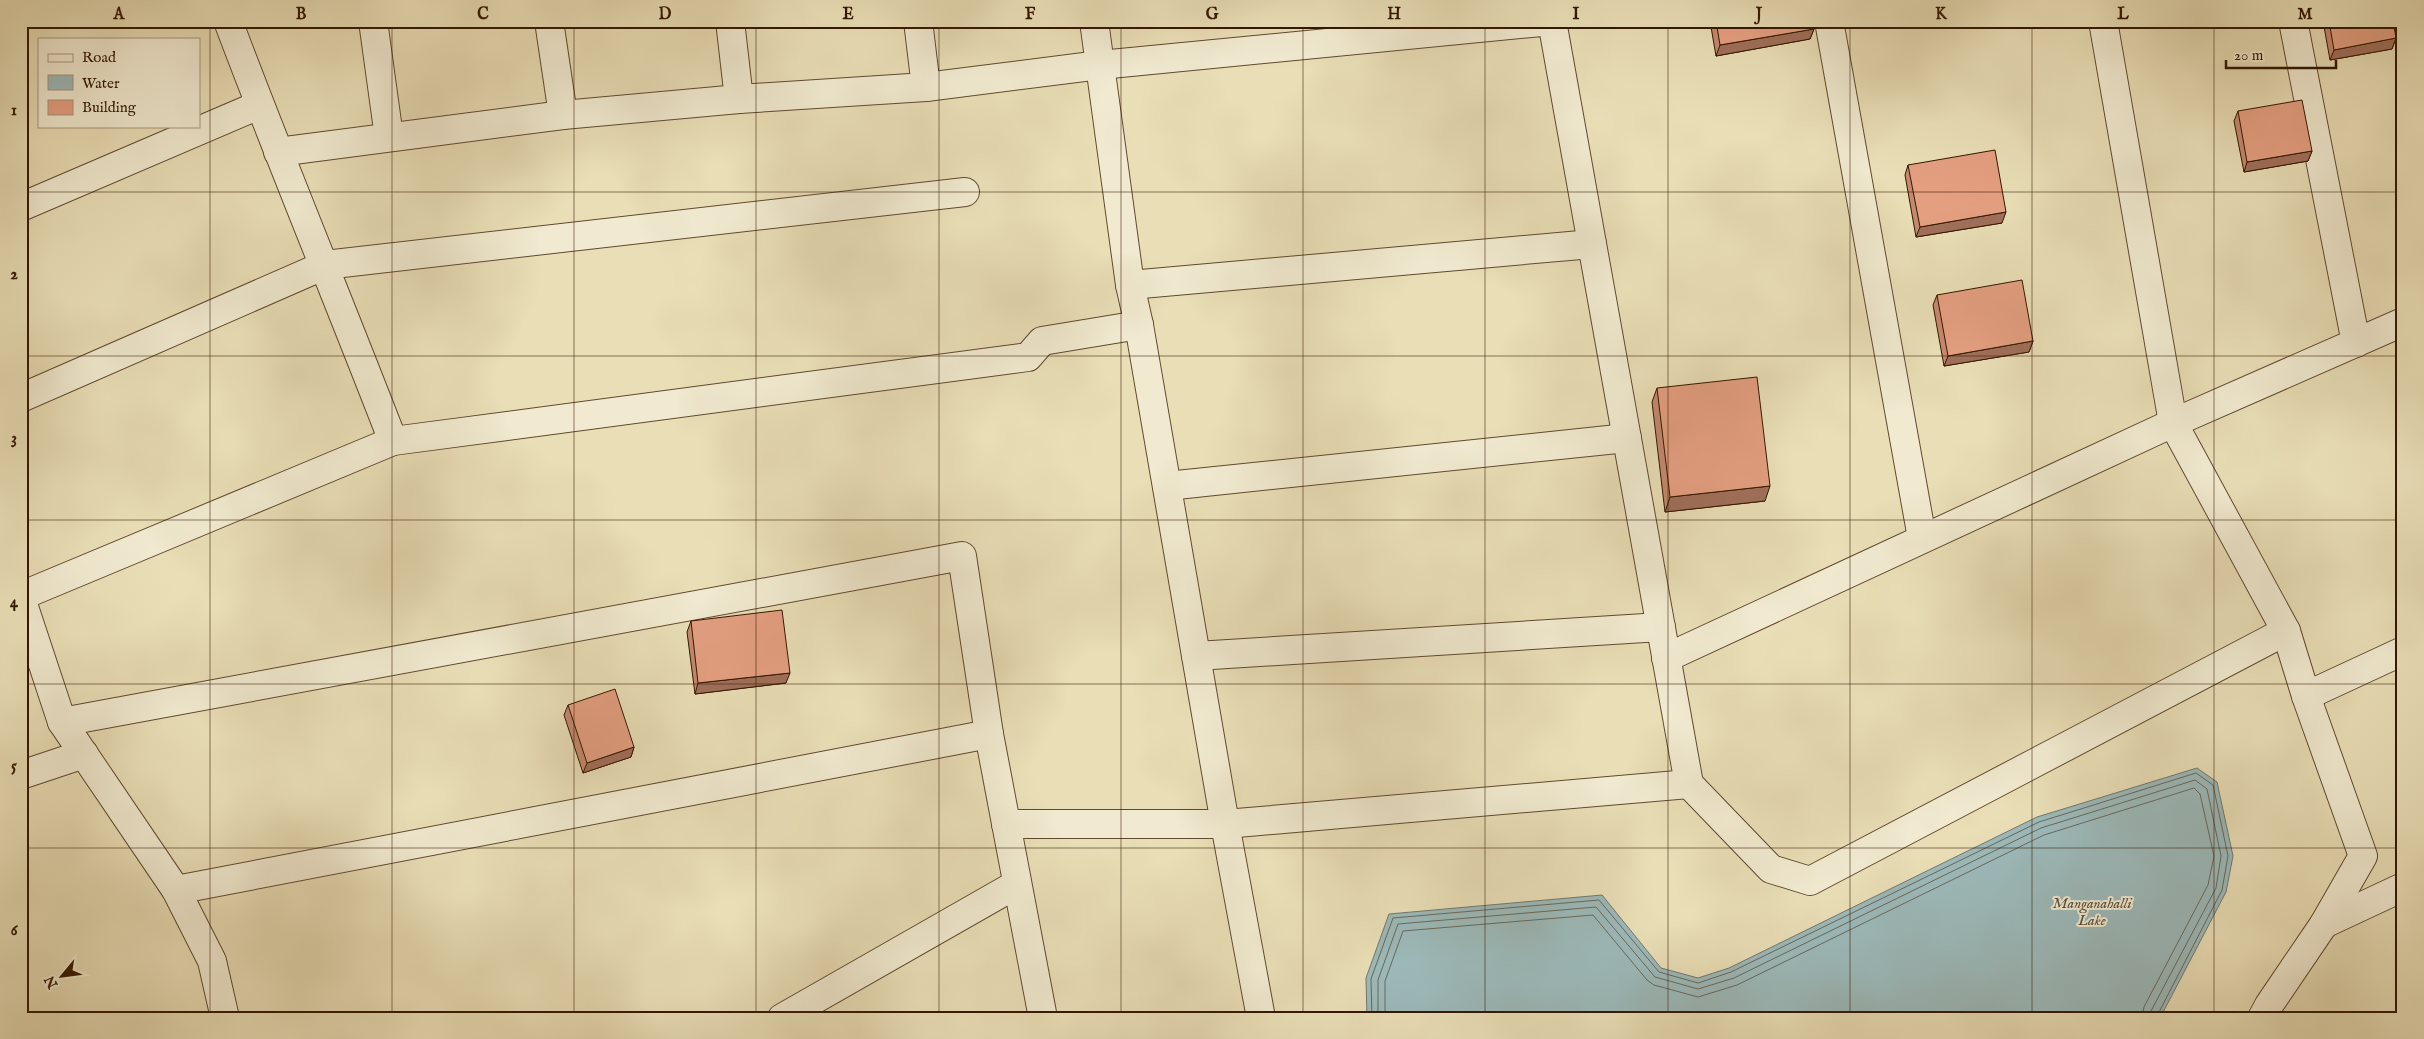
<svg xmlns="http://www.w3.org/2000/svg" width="2424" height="1039" viewBox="0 0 2424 1039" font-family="'IM FELL English',serif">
  <rect width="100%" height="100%" fill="#e9deb6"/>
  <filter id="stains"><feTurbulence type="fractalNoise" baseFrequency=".004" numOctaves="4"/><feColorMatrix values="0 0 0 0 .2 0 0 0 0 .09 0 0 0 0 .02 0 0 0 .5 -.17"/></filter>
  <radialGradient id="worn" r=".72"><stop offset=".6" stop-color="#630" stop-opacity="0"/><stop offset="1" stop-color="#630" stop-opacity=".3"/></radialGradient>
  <path fill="#9cb9b9" stroke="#72786f" d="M2197,768L2217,782L2233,856L2226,892L2160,1018H1367L1366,978L1389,914L1602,895L1661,968L1698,978L1729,968L2037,817Z"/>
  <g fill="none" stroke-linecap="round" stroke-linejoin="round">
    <g stroke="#68685c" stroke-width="1">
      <path d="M1372,1018L1371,979L1393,918L1599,900L1659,972L1698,983L1731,972L2039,822L2196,773L2213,785L2228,856L2222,890L2156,1018"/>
      <path d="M1378,1018V980L1398,924L1596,907L1655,977L1698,989L1734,978L2041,828L2195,780L2207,789L2221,856L2216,888L2151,1011L2149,1018"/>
      <path d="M1385,1018V981L1403,931L1593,915L1647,980L1654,985L1698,997L1737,985L2044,835L2194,788L2200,794L2214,856L2208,885L2144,1007L2142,1018"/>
    </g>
    <defs>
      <g id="street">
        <path d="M228,21C281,162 339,301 393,441L1028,357L1042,341L1139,325"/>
        <path d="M373,21L389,137"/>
        <path d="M549,21L563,115"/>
        <path d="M730,21L739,99"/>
        <path d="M918,21L926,87"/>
        <path d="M1094,21L1130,285L1139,325L1225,824L1261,1018"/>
        <path d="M1829,21L1922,538"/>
        <path d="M2103,21L2173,423L2286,631L2306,696L2363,856L2324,924L2269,1005L2262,1018"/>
        <path d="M2293,21L2356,343"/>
        <path d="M278,152L563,115L739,99L926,87L1100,65L1552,21L1689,784L1771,869L1810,881L2286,631"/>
        <path d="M21,207L259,105"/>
        <path d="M1130,285L1592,244"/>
        <path d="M21,398L325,265L965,192"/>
        <path d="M1167,486L1627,438"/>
        <path d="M21,596L393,441"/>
        <path d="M21,598L62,722L176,890L212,961L225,1018"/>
        <path d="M1196,656L1661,627"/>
        <path d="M1666,658L2173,423L2403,322"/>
        <path d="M2306,696L2403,651"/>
        <path d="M62,722L962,556L989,734L1043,1018"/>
        <path d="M21,775L84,754"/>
        <path d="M1006,824H1225L1689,784"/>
        <path d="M176,890L989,734"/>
        <path d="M2324,924L2403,887"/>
        <path d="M782,1018L1017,884"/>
      </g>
    </defs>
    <use href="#street" stroke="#60492e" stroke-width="30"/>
    <use href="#street" stroke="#f1ead0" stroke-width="28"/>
  </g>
  <g fill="#c4896f" stroke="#331700">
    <path d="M1710,21H1813L1814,29L1810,39L1716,56Z"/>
    <path d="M2323,21H2393L2396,38L2392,49L2330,60Z"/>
    <path d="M2238,111L2312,151L2308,161L2244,172L2234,121Z"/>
    <path d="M1908,165L2002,223L1916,237L1905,175Z"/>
    <path d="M1937,295L2033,341L2029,352L1944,366L1933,305Z"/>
    <path d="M1657,388L1765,501L1665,512L1652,402Z"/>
    <path d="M691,621L786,683L695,694L687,632Z"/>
    <path d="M568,705L634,747L631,757L583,773L564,715Z"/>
  </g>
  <g fill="#a06f5a" stroke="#331700">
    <path d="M1814,29L1810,39L1716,56L1720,45Z"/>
    <path d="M2396,38L2392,49L2330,60L2334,50Z"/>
    <path d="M2312,151L2308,161L2244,172L2247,162Z"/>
    <path d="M2006,212L2002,223L1916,237L1920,227Z"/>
    <path d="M2033,341L2029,352L1944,366L1948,356Z"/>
    <path d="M1770,486L1765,501L1665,512L1670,497Z"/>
    <path d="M790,673L786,683L695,694L698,683Z"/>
    <path d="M634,747L631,757L583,773L587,763Z"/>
  </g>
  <g fill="#e49f81" stroke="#331700">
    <path d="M1716,21H1813L1814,29L1720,45Z"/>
    <path d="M2329,21H2393L2396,38L2334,50Z"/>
    <path d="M2302,100L2312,151L2247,162L2238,111Z"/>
    <path d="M1995,150L2006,212L1920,227L1908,165Z"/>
    <path d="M2022,280L2033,341L1948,356L1937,295Z"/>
    <path d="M1757,377L1770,486L1670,497L1657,388Z"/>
    <path d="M782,610L790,673L698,683L691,621Z"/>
    <path d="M615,689L634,747L587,763L568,705Z"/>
  </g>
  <path fill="none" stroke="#331700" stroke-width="1" stroke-opacity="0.55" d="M210,21V1018M392,21V1018M574,21V1018M756,21V1018M939,21V1018M1121,21V1018M1303,21V1018M1485,21V1018M1668,21V1018M1850,21V1018M2032,21V1018M2214,21V1018M21,192H2403M21,356H2403M21,520H2403M21,684H2403M21,848H2403"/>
  <g text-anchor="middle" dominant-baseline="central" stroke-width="4" stroke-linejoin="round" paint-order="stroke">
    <g font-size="15" font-style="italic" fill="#585041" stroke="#f1ead0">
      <text x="2092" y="903">Manganahalli<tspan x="2092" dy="17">Lake</tspan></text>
    </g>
  </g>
  <rect width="2424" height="1039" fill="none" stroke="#e9deb6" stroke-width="55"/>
  <rect x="38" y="38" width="162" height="90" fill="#f1ead0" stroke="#a5967d"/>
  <rect x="48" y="54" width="25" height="8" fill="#f1ead0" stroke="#a5967d"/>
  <text x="82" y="62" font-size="15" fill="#331700">Road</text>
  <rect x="48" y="75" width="25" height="15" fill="#9cb9b9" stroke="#a5967d"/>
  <text x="82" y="88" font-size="15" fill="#331700">Water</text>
  <rect x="48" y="100" width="25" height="15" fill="#e49f81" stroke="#a5967d"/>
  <text x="82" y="112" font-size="15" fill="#331700">Building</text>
  <g transform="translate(62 976) rotate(241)" stroke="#f1ead0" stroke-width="4" paint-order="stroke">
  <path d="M0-4L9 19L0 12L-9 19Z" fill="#331700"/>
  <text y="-8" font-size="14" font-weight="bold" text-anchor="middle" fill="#331700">N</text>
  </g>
  <path d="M2226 60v8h110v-8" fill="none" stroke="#331700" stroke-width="2.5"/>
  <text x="2234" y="60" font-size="15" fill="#331700" stroke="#f1ead0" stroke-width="4" paint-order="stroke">20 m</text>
  <rect x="28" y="28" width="2368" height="984" fill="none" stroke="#331700" stroke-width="2"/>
  <g font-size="16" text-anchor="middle" font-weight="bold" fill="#331700">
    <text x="119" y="19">A</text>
    <text x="301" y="19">B</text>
    <text x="483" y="19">C</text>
    <text x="665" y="19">D</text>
    <text x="848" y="19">E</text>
    <text x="1030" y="19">F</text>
    <text x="1212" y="19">G</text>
    <text x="1394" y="19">H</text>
    <text x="1576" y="19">I</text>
    <text x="1759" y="19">J</text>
    <text x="1941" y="19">K</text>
    <text x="2123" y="19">L</text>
    <text x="2305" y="19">M</text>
    <text x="14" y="115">1</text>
    <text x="14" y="279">2</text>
    <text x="14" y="443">3</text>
    <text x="14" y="607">4</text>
    <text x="14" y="771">5</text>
    <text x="14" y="935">6</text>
  </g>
  <rect width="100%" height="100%" filter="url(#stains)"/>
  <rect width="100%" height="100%" fill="url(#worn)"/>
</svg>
